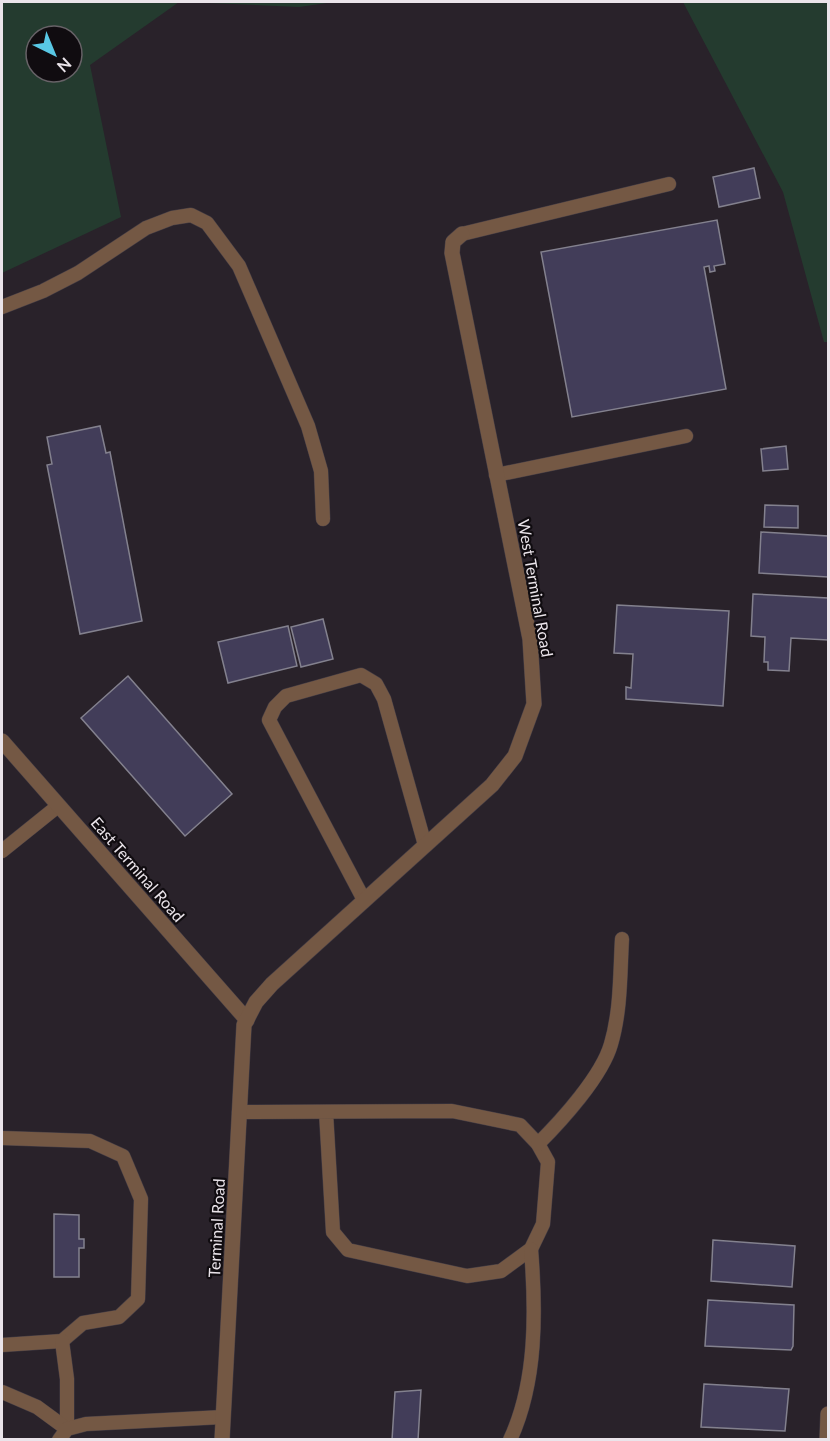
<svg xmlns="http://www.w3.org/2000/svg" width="830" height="1441" viewBox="0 0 830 1441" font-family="Lato,sans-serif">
  <rect width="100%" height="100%" fill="#29222a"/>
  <g fill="#243b2f" fill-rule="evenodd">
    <path d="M2,2H179L90,65L121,217L2,273ZM36,36H72V72H36Z"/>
    <path d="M185,2H334L299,7Z"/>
    <path d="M683,2H828V342H824L783,192Z"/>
  </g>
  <g fill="#423d59" stroke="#83818e" stroke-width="1.5">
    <path d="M754,168L760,198L719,207L713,177Z"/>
    <path d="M717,220L725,264L714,266L715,271L710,272L709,266L704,267L726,389L572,417L541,252Z"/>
    <path d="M100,426L106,453L110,452L142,621L80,634L47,465L52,464L47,437Z"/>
    <path d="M786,446L788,469L763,471L761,449Z"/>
    <path d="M765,505L798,506V528L764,527Z"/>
    <path d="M761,532L828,536V577L759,573Z"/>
    <path d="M753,594L828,598V640L791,638L789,671L768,670V662H764L765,637L751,636Z"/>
    <path d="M617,605L729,611L723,706L626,699V687L631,688L633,654L614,653Z"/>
    <path d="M323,619L333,659L301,667L291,627Z"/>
    <path d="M288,626L297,666L228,683L218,642Z"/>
    <path d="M128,676L232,794L185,836L81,718Z"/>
    <path d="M54,1214L79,1215V1239H84V1248H79V1277H54Z"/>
    <path d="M713,1240L795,1246L792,1287L711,1281Z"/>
    <path d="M708,1300L794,1305L793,1346L791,1350L705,1346Z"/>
    <path d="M704,1384L789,1389L785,1431L701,1427Z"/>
    <path d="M421,1390L418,1440H392L395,1392Z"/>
  </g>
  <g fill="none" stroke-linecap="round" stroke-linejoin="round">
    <defs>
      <g id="lane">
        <path d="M462,234L669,184"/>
        <path d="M2,307L43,291L78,273L146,228L172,218L191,215L207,223L239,266L308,426L321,471L323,519"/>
        <path d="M496,475L686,436"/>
        <path d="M2,851L58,806"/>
        <path d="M364,900L269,720L275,707L286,696L361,675L376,684L384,699L425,845"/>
        <path d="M239,1112L452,1111L520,1125L538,1144L548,1162L543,1224L531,1249L501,1271L467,1276L348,1250L333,1232L326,1112"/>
        <path d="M2,1138L90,1141L123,1156L141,1199L138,1299L119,1317L83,1323L62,1341L2,1345"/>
        <path d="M538,1144C562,1120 602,1076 611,1044C621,1010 620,973 622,939"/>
        <path d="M62,1341L67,1379V1429"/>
        <path d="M2,1392L37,1407L67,1429"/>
        <path d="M59,1440L67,1429L86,1424L223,1417"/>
        <path d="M510,1440C537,1382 536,1311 531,1249"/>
      </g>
      <g id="street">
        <path d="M2,741L247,1020"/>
        <path d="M222,1440L244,1025L256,1002L272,984L492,785L515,756L534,704L530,639L452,253L453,242L462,234"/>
        <path d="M827,1440L828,1414"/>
      </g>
    </defs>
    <use href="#lane" stroke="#443d45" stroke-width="15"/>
    <use href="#street" stroke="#443d45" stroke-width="16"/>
    <use href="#lane" stroke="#745844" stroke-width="14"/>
    <use href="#street" stroke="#745844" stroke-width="15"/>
  </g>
  <g text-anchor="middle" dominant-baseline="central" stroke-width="4.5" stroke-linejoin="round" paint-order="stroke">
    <g font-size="16" fill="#eae4ea" stroke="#100c10">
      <text transform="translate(536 588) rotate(80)">West Terminal Road</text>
      <text transform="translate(138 869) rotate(49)">East Terminal Road</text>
      <text transform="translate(216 1228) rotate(-87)">Terminal Road</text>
    </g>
  </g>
  <rect width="830" height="1441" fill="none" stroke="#eae4ea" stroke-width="6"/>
  <g transform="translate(54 54) rotate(137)"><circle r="28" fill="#100c10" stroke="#676267" stroke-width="1.5"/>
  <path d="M0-4.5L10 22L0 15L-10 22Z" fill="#59c8e5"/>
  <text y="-9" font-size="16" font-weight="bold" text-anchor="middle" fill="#eae4ea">N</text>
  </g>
</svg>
